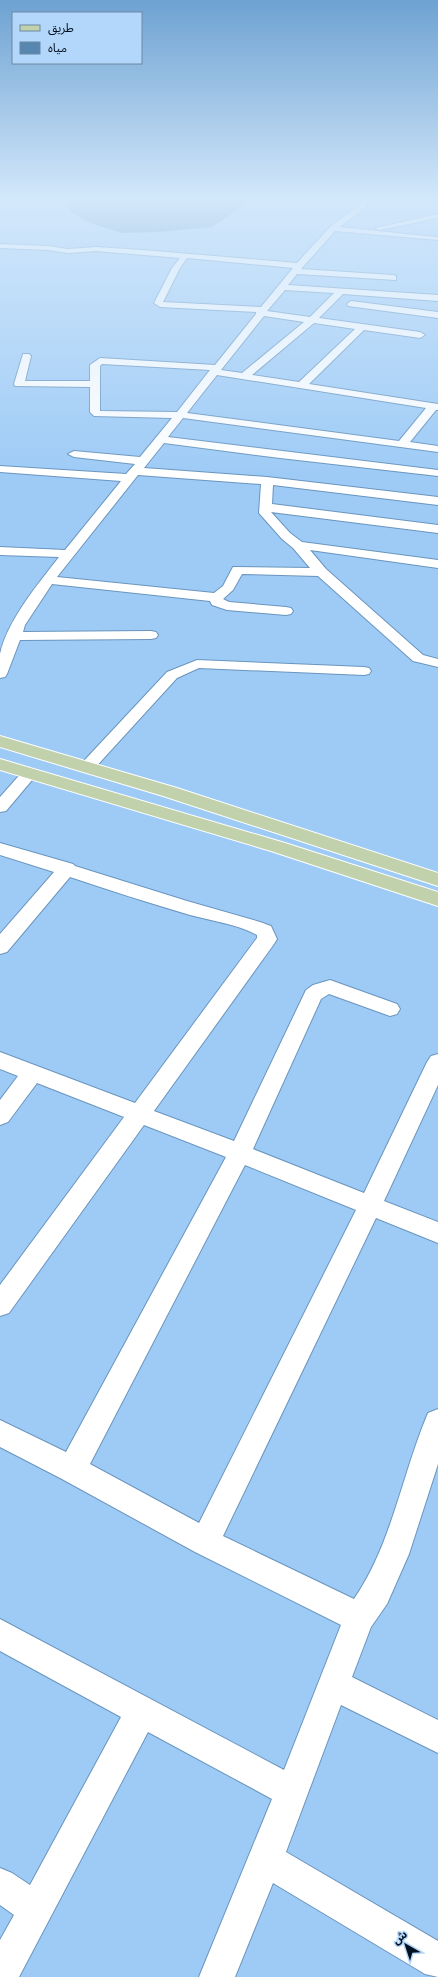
<svg xmlns="http://www.w3.org/2000/svg" width="438" height="1977" viewBox="0 0 438 1977" font-family="Mulish,'Noto Sans Arabic',sans-serif">
  <rect width="100%" height="100%" fill="#9ecbf6"/>
  <path fill="#5786b1" d="M65,198H244L249,202L212,227L159,232L122,233L87,222L71,212Z"/>
  <g fill="none" stroke-linecap="round" stroke-linejoin="round">
    <defs>
      <g id="minor">
        <path d="M362,198H369L366,207L340,227L435,237H438V240L335,231L301,269L393,275L396,276V280L297,274L288,285L438,295V301L343,294L319,318L420,332L425,335L420,338L364,330L309,384L438,404V410H436L410,442L438,446V452L183,418L168,437L438,470V476L280,458L164,443L144,468L267,477L438,497V505L273,485L272,504L438,525V533L271,512L290,533L302,542L438,560V568L310,550L326,569L423,655L438,659V667L413,661L318,576L242,574L233,590L223,599L229,602L286,607L291,608L293,611L291,614L286,615L227,610L212,605L210,601L52,584L25,625L23,632L151,631L156,632L158,635L156,638L151,639L20,640L7,674L5,677L0,678C0,671 0,661 0,654C7,621 38,584 59,557L0,555V547L65,550L121,481L0,472V466L126,474L135,464L74,457L68,454L74,451L140,457L172,418L94,416L90,412V387L15,386L14,384L23,354H29L31,356L25,381H90V365L100,358L215,365L256,314V312L160,307L154,303L172,268L180,258L96,251L68,253L48,250L0,248V244L48,246L68,249L96,247L143,250L297,263L330,227L360,204ZM187,258L293,268L261,307L163,302L180,268ZM285,290L334,293L310,317L267,311ZM264,316L304,322L242,373L221,370ZM314,323L355,329L299,382L252,375ZM102,364L210,370L177,412L100,411V366ZM217,375L426,408L399,441L187,413ZM138,475L261,484L259,513L282,539L293,548L310,568L233,567L223,586L214,593L57,577Z"/>
        <path d="M405,198H438V201L409,200Z"/>
        <path d="M438,214V218L379,230L375,228Z"/>
        <path d="M351,301L438,312V318L348,306L347,304Z"/>
        <path d="M197,660L364,667L369,668L371,671L369,674L364,675L199,668L177,678L93,770L87,772L81,770L79,767L81,764L167,672Z"/>
        <path d="M30,768L36,770L38,773L6,811L0,812V797L24,770Z"/>
        <path d="M0,843L73,864L75,866L187,901L260,922L271,926L277,939L274,944L154,1111L234,1141L306,990L313,985L330,980L397,1004L400,1009L397,1014L390,1016L329,994L321,999L253,1149L364,1193L427,1062L431,1056L438,1054V1085L384,1201L438,1222V1243L376,1218L223,1536L354,1599C392,1544 402,1474 428,1413L438,1409V1464L409,1554L387,1604L371,1627L352,1677L438,1720V1753L341,1705L286,1852L438,1941V1977L425,1974L273,1883L235,1977H199L272,1799L148,1732L19,1977H0V1940L14,1915L0,1905V1868L12,1873L30,1885L121,1717L0,1651V1619L284,1770L341,1625L195,1552L62,1479L0,1447V1420L66,1452L226,1157L144,1125L9,1313L0,1316V1285L124,1117L37,1083L8,1122L0,1125V1100L18,1076L0,1069V1052L135,1103L257,938V935C237,924 212,921 190,915C149,903 109,890 70,877L7,952L0,954V934L54,872L0,855ZM245,1165L356,1210L199,1523L90,1464Z"/>
      </g>
      <g id="major">
        <path d="M0,736L177,788L438,873V886L163,796L0,747Z"/>
        <path d="M0,759L285,843L438,892V906L271,851L0,770Z"/>
      </g>
    </defs>
    <use href="#minor" stroke="#6995be" stroke-width="2"/>
    <use href="#major" stroke="#fff" stroke-width="2"/>
    <use href="#minor" fill="#fff" fill-rule="evenodd"/>
    <use href="#major" fill="#c1d1ac" fill-rule="evenodd"/>
  </g>
  <linearGradient id="sky" x2="0" y2="1"><stop stop-color="#6ea2d2"/><stop offset="0.42" stop-color="#d3e8fb"/><stop offset="1" stop-color="#d3e8fb" stop-opacity="0"/></linearGradient>
  <rect width="438" height="474" fill="url(#sky)"/>
  <rect x="12" y="12" width="130" height="52" fill="#b3d7fa" stroke="#6c88a2"/>
  <rect x="20" y="25" width="20" height="6" fill="#c1d1ac" stroke="#6c88a2"/>
  <text x="48" y="32" font-size="12" fill="#02111f">طريق</text>
  <rect x="20" y="42" width="20" height="12" fill="#5786b1" stroke="#6c88a2"/>
  <text x="48" y="52" font-size="12" fill="#02111f">مياه</text>
  <g transform="translate(406 1945) rotate(321)" stroke="#b3d7fa" stroke-width="3" paint-order="stroke">
  <path d="M0-3L7 15L0 10L-7 15Z" fill="#02111f"/>
  <text y="-6" font-size="11" font-weight="bold" text-anchor="middle" fill="#02111f">ش</text>
  </g>
</svg>
